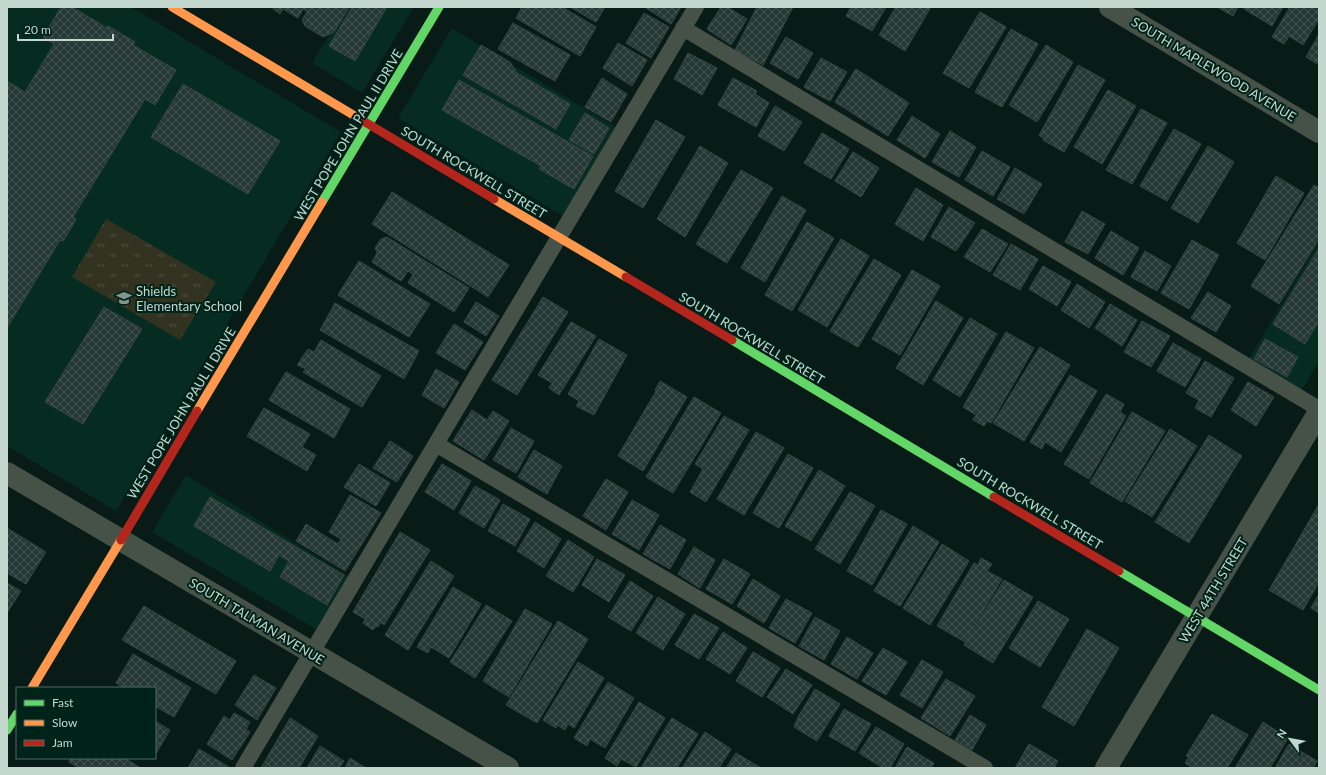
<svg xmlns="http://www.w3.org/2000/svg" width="1326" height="775" viewBox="0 0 1326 775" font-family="Lato,sans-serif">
  <defs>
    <pattern id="park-tufts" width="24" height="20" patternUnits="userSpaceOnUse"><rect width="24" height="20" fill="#313220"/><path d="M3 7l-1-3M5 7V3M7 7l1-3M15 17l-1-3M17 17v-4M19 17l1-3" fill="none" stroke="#4d4f3f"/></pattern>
    <pattern id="building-cross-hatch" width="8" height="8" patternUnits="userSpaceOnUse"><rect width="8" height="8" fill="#273936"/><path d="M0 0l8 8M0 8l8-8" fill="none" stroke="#455552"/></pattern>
  </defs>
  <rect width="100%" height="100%" fill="#081b16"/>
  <g fill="#062b20">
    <path d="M7,7H131L341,132L116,511L7,446Z"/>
    <path d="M346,7H414L362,93L312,63Z"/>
    <path d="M452,28L622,131L570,220L398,118Z"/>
    <path d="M1319,241V361L1298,396L1245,365Z"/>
    <path d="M186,475L355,580L324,634L152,532Z"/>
  </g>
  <path fill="url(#park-tufts)" d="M106,219L216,282L180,340L72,277Z"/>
  <g fill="url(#building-cross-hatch)" stroke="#344644">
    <path d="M61,7H72L107,28L108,26L135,42L133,45L176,70L155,105L145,99L73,217L76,219L70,230L63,241L60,240L7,328V81L25,92L54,44L43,37Z"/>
    <path d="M274,7H308L306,11L303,9L298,18L283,9L280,14L273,9Z"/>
    <path d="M310,7H349L334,32L323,37L305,26L302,20Z"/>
    <path d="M352,7H387L355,61L329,46Z"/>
    <path d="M522,7H562L596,27L580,56L516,18Z"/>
    <path d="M570,7H605L596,22Z"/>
    <path d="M646,7H681L671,24L646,8Z"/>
    <path d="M721,7H727L747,19L731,45L707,29Z"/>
    <path d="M757,7H793L763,65L735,50Z"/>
    <path d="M851,7H886L872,31L846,16Z"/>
    <path d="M896,7H931L905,51L879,35Z"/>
    <path d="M1217,7H1238L1233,16Z"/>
    <path d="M1245,7H1283L1272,26L1244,9Z"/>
    <path d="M1290,7H1319V19L1303,45L1289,36L1284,44L1272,37Z"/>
    <path d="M980,12L1006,27L969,88L943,73Z"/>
    <path d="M644,13L669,27L651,58L626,43Z"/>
    <path d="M513,23L570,55L555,81L498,49Z"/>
    <path d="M1011,29L1038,44L1002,107L975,92Z"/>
    <path d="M1319,34V65L1306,57Z"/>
    <path d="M786,37L813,53L798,79L770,63Z"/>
    <path d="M618,43L647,60L632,86L603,68Z"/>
    <path d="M481,45L510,62L517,73L570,104L556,129L463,75Z"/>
    <path d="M1046,45L1073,62L1037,122L1009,105Z"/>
    <path d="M688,53L717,68L702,95L674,79Z"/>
    <path d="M821,58L847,72L830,101L804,87Z"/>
    <path d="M1078,65L1105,80L1064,152L1043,140L1044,139L1039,135Z"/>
    <path d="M856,69L909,103L888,136L835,102Z"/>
    <path d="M602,78L627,94L611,122L585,107Z"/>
    <path d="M733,78L757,91L755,94L769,103L756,127L718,105Z"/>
    <path d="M459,80L593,156L574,189L539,169L541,166L442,110Z"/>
    <path d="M183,84L280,141L248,194L151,137Z"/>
    <path d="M1108,90L1136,106L1102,164L1074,147Z"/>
    <path d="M775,106L802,122L784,151L758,136Z"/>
    <path d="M1141,109L1167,123L1132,184L1106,170Z"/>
    <path d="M585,113L609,128L594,154L569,140Z"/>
    <path d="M912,116L940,134L925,158L897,140Z"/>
    <path d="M656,120L685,137L643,208L615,191Z"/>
    <path d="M1174,129L1201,144L1167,201L1140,186Z"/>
    <path d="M950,131L976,147L959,177L932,162Z"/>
    <path d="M822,133L849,149L831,179L804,163Z"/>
    <path d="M700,146L728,163L685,237L657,219Z"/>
    <path d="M1208,146L1234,162L1198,223L1171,208Z"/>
    <path d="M982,151L1010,167L993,196L965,180Z"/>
    <path d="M853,152L879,168L861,197L835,181Z"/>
    <path d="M1015,168L1042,184L1024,214L997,199Z"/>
    <path d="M741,170L773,188L727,263L696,244Z"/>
    <path d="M1276,176L1304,193L1265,260L1237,243Z"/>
    <path d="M1314,185L1319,188V239L1279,304L1251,286Z"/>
    <path d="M916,188L943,205L923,241L895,224Z"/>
    <path d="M392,192L509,265L488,297L372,224Z"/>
    <path d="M782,196L806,210L765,282L741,268Z"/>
    <path d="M949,207L975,223L956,251L931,237Z"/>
    <path d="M1082,211L1105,224L1088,254L1065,242Z"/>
    <path d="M807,222L834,238L792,311L765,295Z"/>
    <path d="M982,229L1008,244L990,272L964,257Z"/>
    <path d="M1111,231L1139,248L1123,275L1095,258Z"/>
    <path d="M387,237L469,288L454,312L408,283L413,274L408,271L401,281L372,262L377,253L375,248L381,239Z"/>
    <path d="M841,239L869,256L827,327L798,310Z"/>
    <path d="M1192,240L1219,255L1189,309L1161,293Z"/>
    <path d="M1011,244L1038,259L1020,290L993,275Z"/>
    <path d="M1319,248V321L1305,344L1273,324Z"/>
    <path d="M1145,251L1171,266L1157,291L1131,277Z"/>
    <path d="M874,259L901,275L858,347L830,331Z"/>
    <path d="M359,261L430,304L409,337L338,295Z"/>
    <path d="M1043,266L1071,282L1057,306L1029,289Z"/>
    <path d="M912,270L940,286L900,355L872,339Z"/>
    <path d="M1077,284L1105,302L1089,328L1061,310Z"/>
    <path d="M1208,292L1231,306L1216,332L1191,318Z"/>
    <path d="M543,297L568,312L517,395L492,380Z"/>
    <path d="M936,301L963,318L923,385L896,368Z"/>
    <path d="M476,302L499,316L486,336L464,322Z"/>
    <path d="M335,303L419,351L404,379L320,330Z"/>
    <path d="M1110,304L1137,320L1122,346L1095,328Z"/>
    <path d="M104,307L142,329L83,424L45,402Z"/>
    <path d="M970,318L997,334L960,397L933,380Z"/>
    <path d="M1142,321L1170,336L1151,367L1124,352Z"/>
    <path d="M571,322L596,336L559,395L549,388L552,383L538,375Z"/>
    <path d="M454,324L483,342L465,370L436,353Z"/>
    <path d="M1006,332L1034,348L991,423L987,421L984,426L973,420L976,415L963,407Z"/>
    <path d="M599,339L627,355L594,415L576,406L579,401L568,394Z"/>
    <path d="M1265,339L1298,357L1287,377L1254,359Z"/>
    <path d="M321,340L381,376L362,407L303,372L306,369L297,365L308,349L314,352Z"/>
    <path d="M1173,343L1201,359L1185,387L1157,371Z"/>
    <path d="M1040,347L1070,365L1024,441L993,423Z"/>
    <path d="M1205,361L1234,378L1211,417L1195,408L1199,400L1186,393Z"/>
    <path d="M436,369L459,382L444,408L422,395Z"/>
    <path d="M286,372L350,409L334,438L269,400Z"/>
    <path d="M1070,375L1097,391L1061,452L1045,442L1042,449L1030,442Z"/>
    <path d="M660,381L687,397L643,471L618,456L656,391L655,390Z"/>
    <path d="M1248,382L1274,397L1256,426L1231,410Z"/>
    <path d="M1106,394L1124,404L1120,412L1126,416L1089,479L1064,464Z"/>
    <path d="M694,397L721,413L673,493L646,477Z"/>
    <path d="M264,408L310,434L302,447L316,455L307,471L247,436Z"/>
    <path d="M472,410L487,420L493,411L509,421L484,460L453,441Z"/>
    <path d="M1132,412L1165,431L1122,502L1090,483Z"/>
    <path d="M724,416L749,430L706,502L690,492L703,469L695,464Z"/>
    <path d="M511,428L534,441L516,473L493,460Z"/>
    <path d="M1170,429L1197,446L1152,517L1125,501Z"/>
    <path d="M756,432L784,448L744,515L717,499Z"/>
    <path d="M1209,435L1242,456L1189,543L1155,522Z"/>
    <path d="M390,441L413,456L397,482L373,468Z"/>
    <path d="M534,450L562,466L547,494L518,477Z"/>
    <path d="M788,454L813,468L779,528L753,513Z"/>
    <path d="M359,464L390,483L376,506L344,487Z"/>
    <path d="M442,464L471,481L454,510L425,492Z"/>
    <path d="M819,470L845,486L811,541L785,526Z"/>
    <path d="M606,479L628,492L606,530L583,516Z"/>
    <path d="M475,486L500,500L484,528L459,513Z"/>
    <path d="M850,492L875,506L840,564L815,549Z"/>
    <path d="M350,495L381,513L345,571L296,541L306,524L338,544L341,539L329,532Z"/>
    <path d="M210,497L344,575L327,605L280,577L289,561L279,555L270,571L194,526Z"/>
    <path d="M632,500L659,515L639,550L612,534Z"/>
    <path d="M503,504L530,519L515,546L488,531Z"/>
    <path d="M1319,504V582L1303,610L1269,590Z"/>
    <path d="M881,510L907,524L872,585L847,571Z"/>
    <path d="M535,522L561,539L544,568L517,551Z"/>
    <path d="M660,525L686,540L670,569L643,554Z"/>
    <path d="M913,526L939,542L900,606L874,591Z"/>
    <path d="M7,528L46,552L26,584L7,573Z"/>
    <path d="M400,532L430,550L384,625L381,622L378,627L376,626L373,630L363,623L365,619L353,612Z"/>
    <path d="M568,540L594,557L573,592L546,576Z"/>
    <path d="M942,544L969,561L930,625L903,608Z"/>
    <path d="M694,547L715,560L700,588L678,574Z"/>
    <path d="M981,558L992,564L987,571L1002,579L965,642L937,626L974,563L978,565Z"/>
    <path d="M597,559L625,575L609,602L582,585Z"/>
    <path d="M724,559L750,574L732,604L706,589Z"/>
    <path d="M431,561L454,576L408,650L385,635Z"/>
    <path d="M753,579L780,596L764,623L737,606Z"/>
    <path d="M1004,580L1033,597L993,663L964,645Z"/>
    <path d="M630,581L653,596L631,631L608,617Z"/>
    <path d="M7,583L21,591L7,613Z"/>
    <path d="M453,587L481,604L449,658L431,647L428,653L417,647Z"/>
    <path d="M1319,594V613L1311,608Z"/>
    <path d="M658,597L685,614L663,650L636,633Z"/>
    <path d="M786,599L812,613L795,643L769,628Z"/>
    <path d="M1038,601L1069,619L1040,667L1009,648Z"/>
    <path d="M486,605L512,621L475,678L450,662Z"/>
    <path d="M144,606L236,661L216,694L122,640Z"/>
    <path d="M525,609L552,624L509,697L483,681Z"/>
    <path d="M694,614L719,628L699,659L675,645Z"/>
    <path d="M815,617L840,631L824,660L799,646Z"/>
    <path d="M558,621L588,639L537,723L506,705Z"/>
    <path d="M1087,629L1119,648L1074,726L1042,707Z"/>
    <path d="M723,632L747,648L730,674L706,659Z"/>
    <path d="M847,637L873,653L857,679L831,664Z"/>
    <path d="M883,648L907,662L886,695L862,681Z"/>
    <path d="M753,652L780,668L762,697L736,681Z"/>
    <path d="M133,654L191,688L174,717L155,706V688H124L116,683Z"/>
    <path d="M922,660L943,672L922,708L900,695Z"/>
    <path d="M578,662L604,678L574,728L568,724L565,730L557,725L556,728L543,720Z"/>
    <path d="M786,669L812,685L793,714L767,697Z"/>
    <path d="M254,675L276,688L257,720L235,705Z"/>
    <path d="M946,679L975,696L950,736L921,718Z"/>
    <path d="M608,682L634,698L605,748L590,739L587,746L574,738Z"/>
    <path d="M815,689L840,704L817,741L794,727L798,717Z"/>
    <path d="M639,702L665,718L636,767L621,759L617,766L605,758Z"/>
    <path d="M844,709L871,724L855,751L829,736Z"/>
    <path d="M234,713L250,722L246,729L250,732L232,760L207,744L224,716L230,720Z"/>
    <path d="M1212,714L1248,735L1227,768H1193L1185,763L1189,757L1186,756Z"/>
    <path d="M970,715L986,725L972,750L955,740Z"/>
    <path d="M290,718L318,736L299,768H261Z"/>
    <path d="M672,718L698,734L677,768H641Z"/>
    <path d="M155,721L170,730L155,755Z"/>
    <path d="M1263,722L1288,738L1270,768H1235Z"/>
    <path d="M876,727L904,744L890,768H883L859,753Z"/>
    <path d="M705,732L731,749L719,768H682Z"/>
    <path d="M1029,744L1058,761L1054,768H1015Z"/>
    <path d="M1289,744L1317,761L1313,768H1275Z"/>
    <path d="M320,746L344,761L339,768H307Z"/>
    <path d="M907,747L934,763L931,768H895Z"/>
    <path d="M199,749L229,767L228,768H188Z"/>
    <path d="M736,753L761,768H726Z"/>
    <path d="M71,758H124L141,768H79L69,762Z"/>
    <path d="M350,758L366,768H345Z"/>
  </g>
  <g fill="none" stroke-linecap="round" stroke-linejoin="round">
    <g stroke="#465148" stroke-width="16">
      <path d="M683,28L1319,409"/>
      <path d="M436,444L985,768"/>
      <path d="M243,768L696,7"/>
    </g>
    <g stroke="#465148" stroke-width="22">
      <path d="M1110,7L1319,132"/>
      <path d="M7,473L508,768"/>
      <path d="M1106,768L1319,412"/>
    </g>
    <g stroke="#63d668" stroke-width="9">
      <path d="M322,202L439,7"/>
      <path d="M732,340L994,497"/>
      <path d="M1119,571L1319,690"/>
      <path d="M7,730L17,714"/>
    </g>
    <g stroke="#ff974d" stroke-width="9">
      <path d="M172,7L360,119"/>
      <path d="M494,199L626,277"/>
      <path d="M197,411L322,202"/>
      <path d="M32,688L121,540"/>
    </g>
    <g stroke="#b3261e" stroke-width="9">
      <path d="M360,119L494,199"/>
      <path d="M626,277L732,340"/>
      <path d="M994,497L1119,571"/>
      <path d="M121,540L197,411"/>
    </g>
  </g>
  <defs>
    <symbol id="school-bare" viewBox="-9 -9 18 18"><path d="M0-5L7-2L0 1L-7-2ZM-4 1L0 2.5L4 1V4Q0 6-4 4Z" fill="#82958e" stroke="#002319" stroke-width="2.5" paint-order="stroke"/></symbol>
  </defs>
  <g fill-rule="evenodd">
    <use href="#school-bare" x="113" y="287" width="22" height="22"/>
  </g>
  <g text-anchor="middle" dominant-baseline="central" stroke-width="4" stroke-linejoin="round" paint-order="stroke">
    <g font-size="13" fill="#c3d7cf" stroke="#002319">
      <text transform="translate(1214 69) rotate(31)">SOUTH MAPLEWOOD AVENUE</text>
      <text transform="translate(348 135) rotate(-59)">WEST POPE JOHN PAUL II DRIVE</text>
      <text transform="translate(474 172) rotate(31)">SOUTH ROCKWELL STREET</text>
      <text transform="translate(752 338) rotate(31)">SOUTH ROCKWELL STREET</text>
      <text transform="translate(181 413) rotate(-59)">WEST POPE JOHN PAUL II DRIVE</text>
      <text transform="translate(1030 503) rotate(31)">SOUTH ROCKWELL STREET</text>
      <text transform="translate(1213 590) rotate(-59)">WEST 44TH STREET</text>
      <text transform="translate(257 621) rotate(31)">SOUTH TALMAN AVENUE</text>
    </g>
    <g font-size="13" fill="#c3d7cf" stroke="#002319" text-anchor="start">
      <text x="136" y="291">Shields<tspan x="136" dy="15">Elementary School</tspan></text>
    </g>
  </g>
  <rect width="1326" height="775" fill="none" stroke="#c3d7cf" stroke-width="16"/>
  <rect x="16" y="687" width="140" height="72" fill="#002319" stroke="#4e6b62"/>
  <rect x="24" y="700" width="20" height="6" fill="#63d668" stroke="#4e6b62"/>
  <text x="52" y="707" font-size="12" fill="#c3d7cf">Fast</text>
  <rect x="24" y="720" width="20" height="6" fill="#ff974d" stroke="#4e6b62"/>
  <text x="52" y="727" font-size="12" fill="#c3d7cf">Slow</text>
  <rect x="24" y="740" width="20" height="6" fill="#b3261e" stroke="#4e6b62"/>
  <text x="52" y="747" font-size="12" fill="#c3d7cf">Jam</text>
  <g transform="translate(1290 739) rotate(302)" stroke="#002319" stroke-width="3" paint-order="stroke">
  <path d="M0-3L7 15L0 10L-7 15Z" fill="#c3d7cf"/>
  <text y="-6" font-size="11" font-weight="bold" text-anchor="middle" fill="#c3d7cf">N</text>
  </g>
  <path d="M18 34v6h95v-6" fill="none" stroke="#c3d7cf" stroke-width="2"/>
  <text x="24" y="34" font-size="12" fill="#c3d7cf" stroke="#002319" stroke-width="3" paint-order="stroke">20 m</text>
</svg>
